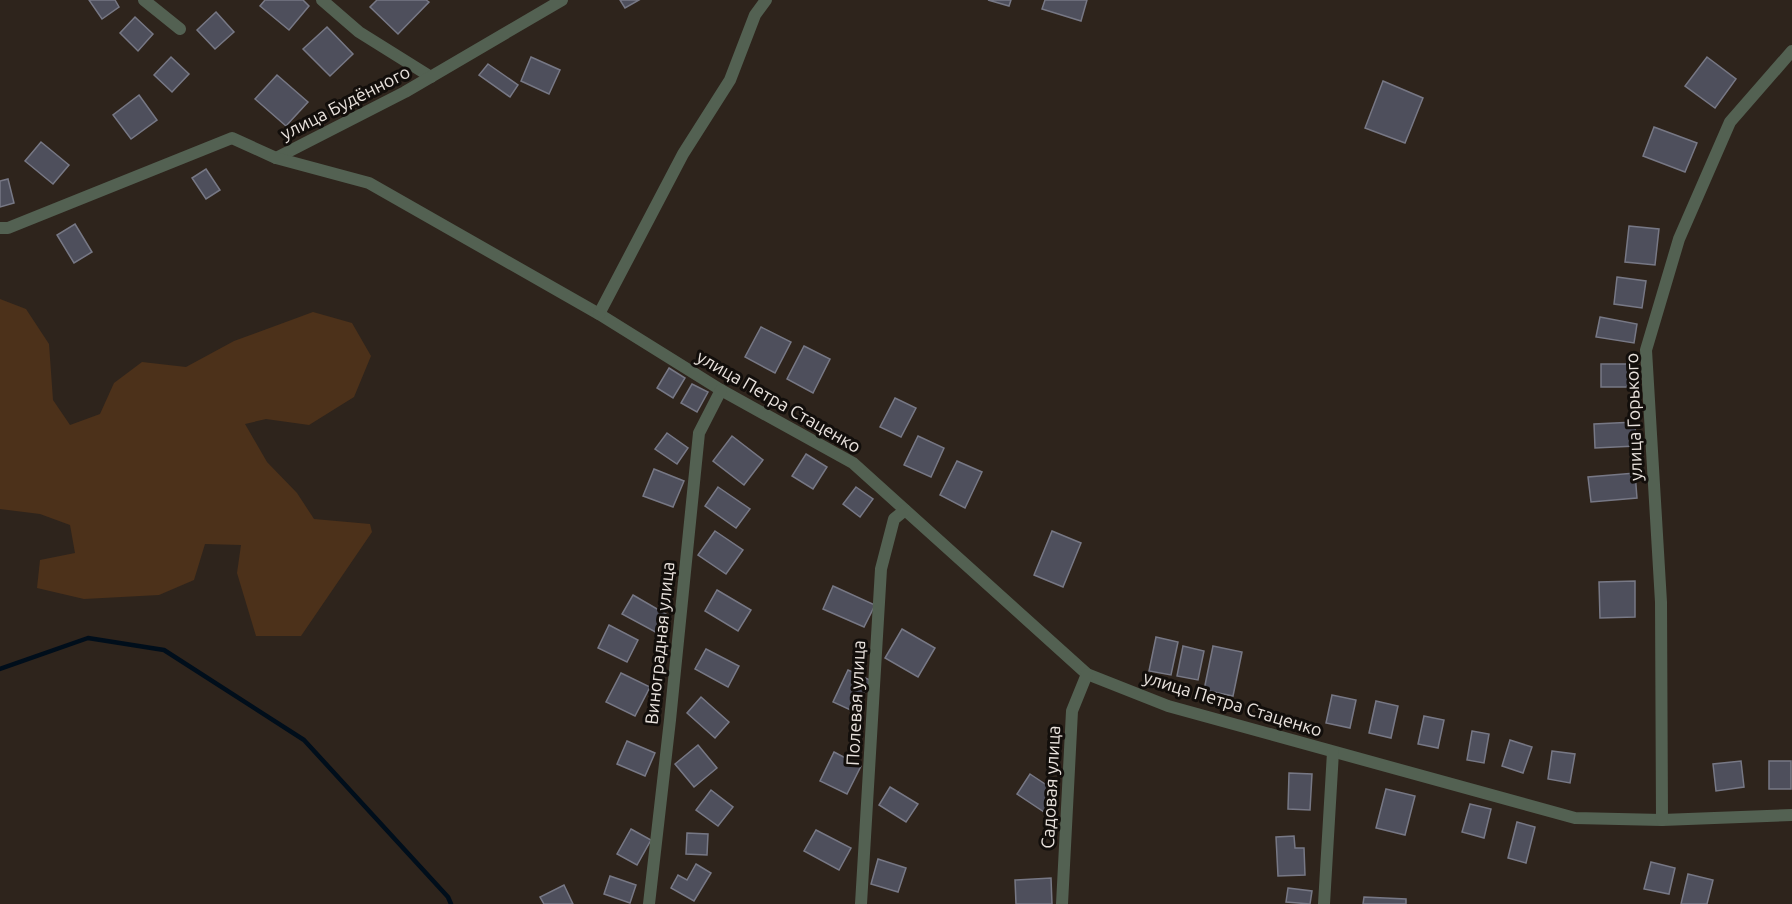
<svg xmlns="http://www.w3.org/2000/svg" width="1792" height="904" viewBox="0 0 1792 904" font-family="Ubuntu,sans-serif">
  <rect width="100%" height="100%" fill="#2e241c"/>
  <path fill="#4c311a" d="M0,299L26,309L49,344L53,400L70,425L100,414L114,383L142,362L186,367L234,341L313,312L352,323L371,356L354,397L309,425L266,419L245,424L267,462L297,493L314,519L370,524L372,532L301,636H256L237,573L241,545L205,544L194,580L159,595L84,599L37,588L40,560L75,553L70,525L40,514L0,509Z"/>
  <g fill="none" stroke-linecap="round" stroke-linejoin="round">
    <path stroke="#000e1b" stroke-width="4.5" d="M0,669L88,638L164,650L304,740L448,897L451,904"/>
  </g>
  <g fill="#4e4f5c" stroke="#777885" stroke-width="1.5">
    <path d="M89,0H115L119,7L102,19Z"/>
    <path d="M265,0H303L309,6L289,30L260,6Z"/>
    <path d="M377,0H426L429,2L398,34L370,7Z"/>
    <path d="M620,0H639L625,8Z"/>
    <path d="M988,0H1011L1009,6Z"/>
    <path d="M1045,0H1087L1081,21L1042,9Z"/>
    <path d="M216,12L234,32L215,49L197,30Z"/>
    <path d="M135,17L153,34L138,51L120,33Z"/>
    <path d="M327,27L353,54L330,76L303,49Z"/>
    <path d="M171,57L189,74L172,92L154,75Z"/>
    <path d="M531,57L560,70L549,94L521,81Z"/>
    <path d="M1707,57L1736,79L1715,108L1685,86Z"/>
    <path d="M488,64L518,85L510,97L479,75Z"/>
    <path d="M277,75L308,102L286,126L255,99Z"/>
    <path d="M1383,81L1423,98L1405,143L1365,128Z"/>
    <path d="M139,95L157,120L131,139L113,115Z"/>
    <path d="M1654,127L1697,143L1685,172L1643,156Z"/>
    <path d="M41,142L69,165L53,184L25,161Z"/>
    <path d="M206,169L220,190L206,199L192,178Z"/>
    <path d="M8,179L14,203L0,207V181Z"/>
    <path d="M75,224L92,252L74,263L57,235Z"/>
    <path d="M1629,226L1659,229L1655,265L1625,262Z"/>
    <path d="M1617,277L1646,281L1642,308L1614,304Z"/>
    <path d="M1600,317L1637,324L1634,343L1596,337Z"/>
    <path d="M761,327L791,342L775,373L745,357Z"/>
    <path d="M804,346L830,359L813,393L787,379Z"/>
    <rect x="1601" y="364" width="33" height="23"/>
    <path d="M669,368L685,378L673,398L657,388Z"/>
    <path d="M692,384L708,392L697,412L681,403Z"/>
    <path d="M895,398L916,408L901,437L880,427Z"/>
    <path d="M1635,422L1636,446L1595,448L1594,424Z"/>
    <path d="M667,433L688,448L677,464L655,449Z"/>
    <path d="M732,436L763,460L744,485L713,461Z"/>
    <path d="M918,436L944,448L931,477L904,465Z"/>
    <path d="M806,454L827,467L813,489L792,476Z"/>
    <path d="M957,461L982,472L965,508L940,495Z"/>
    <path d="M654,469L684,481L673,507L643,496Z"/>
    <path d="M1635,473L1637,498L1591,502L1588,477Z"/>
    <path d="M718,487L750,509L736,528L705,506Z"/>
    <path d="M856,487L873,499L860,517L843,504Z"/>
    <path d="M715,531L743,550L726,574L698,555Z"/>
    <path d="M1052,531L1081,543L1063,587L1034,575Z"/>
    <path d="M1635,581V617L1600,618L1599,582Z"/>
    <path d="M833,586L875,605L864,627L823,609Z"/>
    <path d="M717,590L751,610L738,631L705,611Z"/>
    <path d="M633,595L671,617L661,635L622,614Z"/>
    <path d="M609,625L638,640L627,662L598,648Z"/>
    <path d="M902,629L935,648L918,677L885,658Z"/>
    <path d="M1156,637L1178,642L1171,675L1149,671Z"/>
    <path d="M1183,646L1204,651L1198,680L1177,676Z"/>
    <path d="M1213,646L1242,652L1233,696L1204,690Z"/>
    <path d="M706,649L739,666L728,687L695,669Z"/>
    <path d="M848,670L870,680L855,712L833,702Z"/>
    <path d="M621,673L650,687L635,716L606,702Z"/>
    <path d="M1332,695L1356,700L1350,728L1326,723Z"/>
    <path d="M701,697L729,722L715,738L687,713Z"/>
    <path d="M1376,701L1398,706L1391,738L1369,733Z"/>
    <path d="M1424,716L1444,720L1438,748L1418,744Z"/>
    <path d="M1472,731L1489,734L1484,763L1467,760Z"/>
    <path d="M1510,740L1532,747L1523,773L1502,766Z"/>
    <path d="M627,741L655,753L645,776L617,764Z"/>
    <path d="M698,745L717,768L694,787L675,764Z"/>
    <path d="M1552,751L1575,754L1570,783L1548,779Z"/>
    <path d="M834,752L861,766L847,794L820,781Z"/>
    <path d="M1741,761L1744,787L1716,791L1713,764Z"/>
    <rect x="1769" y="761" width="22" height="28"/>
    <path d="M1289,773L1312,774L1310,810L1288,809Z"/>
    <path d="M1030,774L1057,792L1044,812L1017,794Z"/>
    <path d="M890,787L918,804L906,822L879,805Z"/>
    <path d="M1386,789L1415,796L1405,835L1376,828Z"/>
    <path d="M711,790L733,807L718,826L696,810Z"/>
    <path d="M1470,804L1491,809L1484,838L1462,832Z"/>
    <path d="M1517,822L1535,827L1526,863L1508,858Z"/>
    <path d="M631,829L651,840L637,865L617,854Z"/>
    <path d="M816,830L851,848L839,870L804,851Z"/>
    <path d="M687,833L708,834L707,855L686,854Z"/>
    <path d="M1294,836L1295,848H1304L1305,875L1278,876L1276,837Z"/>
    <path d="M878,859L906,868L898,892L871,884Z"/>
    <path d="M1651,862L1675,868L1669,894L1644,889Z"/>
    <path d="M696,864L711,873L694,901L671,888L678,875L687,880Z"/>
    <path d="M1688,874L1713,880L1707,904H1681Z"/>
    <path d="M610,876L636,885L630,903L604,894Z"/>
    <path d="M1051,878L1052,904H1016L1015,880Z"/>
    <path d="M564,885L573,904H544L540,897Z"/>
    <path d="M1288,888L1312,891L1310,904L1286,902Z"/>
    <path d="M1364,897L1406,899V904H1363Z"/>
  </g>
  <g fill="none" stroke-linecap="round" stroke-linejoin="round">
    <g stroke="#536152" stroke-width="12">
      <path d="M144,0L180,29"/>
      <path d="M322,0L359,32L431,77"/>
      <path d="M276,158L405,92L562,0"/>
      <path d="M0,228H8L232,138L276,158L369,183L599,314L721,390L853,463L1087,674L1168,706L1575,818L1662,820L1792,815"/>
      <path d="M599,314L683,154L730,80L755,15L766,0"/>
      <path d="M1662,820L1661,602L1646,350L1679,239L1730,122L1792,51"/>
      <path d="M649,904L670,720L699,433L721,390"/>
      <path d="M861,904L881,569L894,519L905,510"/>
      <path d="M1062,904L1072,711L1087,674"/>
      <path d="M1324,904L1333,752"/>
    </g>
  </g>
  <g text-anchor="middle" dominant-baseline="central" stroke-width="6" stroke-linejoin="round" paint-order="stroke">
    <g font-size="18" fill="#e9e2dd" stroke="#120e0b">
      <text transform="translate(345 102) rotate(-27)">улица Будённого</text>
      <text transform="translate(779 401) rotate(30)">улица Петра Стаценко</text>
      <text transform="translate(1633 417) rotate(-92)">улица Горького</text>
      <text transform="translate(659 643) rotate(-84)">Виноградная улица</text>
      <text transform="translate(855 703) rotate(-87)">Полевая улица</text>
      <text transform="translate(1233 703) rotate(17)">улица Петра Стаценко</text>
      <text transform="translate(1050 787) rotate(-87)">Садовая улица</text>
    </g>
  </g>
</svg>
